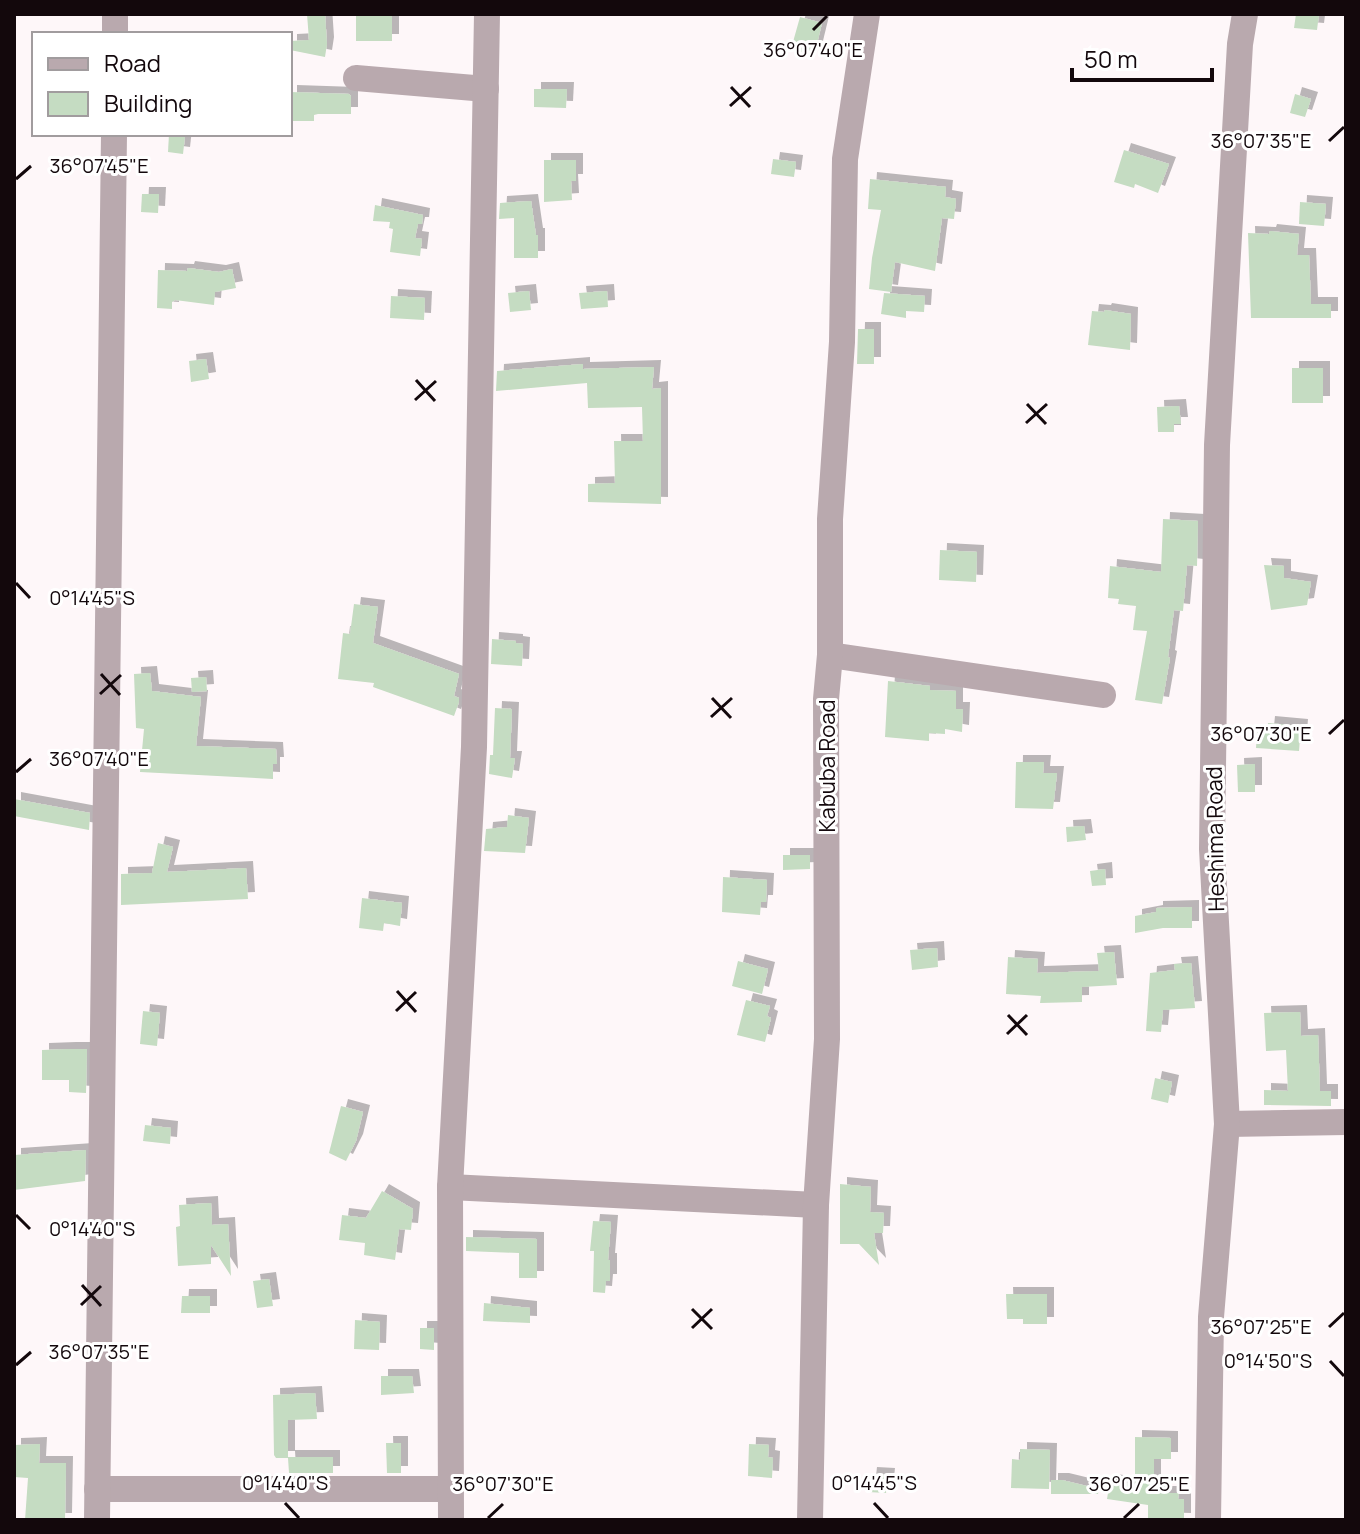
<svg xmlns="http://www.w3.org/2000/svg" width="1360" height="1534" viewBox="0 0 1360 1534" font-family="Manrope,sans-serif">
  <defs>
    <filter id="shadow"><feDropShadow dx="7" dy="-7" stdDeviation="0" flood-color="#0004"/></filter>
  </defs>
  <rect width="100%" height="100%" fill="#fef7f9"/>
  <g fill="#c5dcc2" filter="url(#shadow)">
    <path d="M307,14H325L327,44L325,57L290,50V41L309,40Z"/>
    <rect x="356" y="14" width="36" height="27"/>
    <path d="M1296,14H1319L1317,30L1294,28Z"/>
    <path d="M800,17L822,23L814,56L791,49Z"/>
    <path d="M534,89H567L566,108L534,107Z"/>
    <path d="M290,92L349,94L351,96V114H318L314,115V121H290Z"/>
    <path d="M1295,94L1311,99L1305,117L1290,113Z"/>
    <path d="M169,134L185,136L183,154L168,152Z"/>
    <path d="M1124,150L1169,164L1158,193L1135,184L1134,188L1114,182Z"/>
    <path d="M773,159L796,162L794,177L771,174Z"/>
    <path d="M544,160H576V181H571L572,200L544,202Z"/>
    <path d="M870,179L946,187L945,197L956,199L954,219L942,218L935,271L895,262L891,292L869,289L872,258L881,210L868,209Z"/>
    <path d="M142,194H159L158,213L141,212Z"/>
    <path d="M531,201L536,235H538V258H514V218L499,219L500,203Z"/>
    <path d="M1300,202L1326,204L1324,226L1299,224Z"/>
    <path d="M375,205L423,215L422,224H418L415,238L422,239L420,256L390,252L393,229L389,228L390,222L373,221Z"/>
    <path d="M1270,231L1299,234L1297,255H1309L1311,304H1331V318H1251L1248,233L1269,234Z"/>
    <path d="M188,268L219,272L232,269L236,288L215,292L214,305L175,300L172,302V309L157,308L158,270L187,271Z"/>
    <path d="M529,291L531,310L510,312L508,293Z"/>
    <path d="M607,291L608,307L581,309L579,293Z"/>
    <path d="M884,293L925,296L924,312L906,311V318L881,314Z"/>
    <path d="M391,296L425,298L424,320L390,318Z"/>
    <path d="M1105,310L1131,314L1130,350L1088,345L1092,311L1104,312Z"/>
    <path d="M858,329H874V364H857Z"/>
    <path d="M206,359L209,379L191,382L189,361Z"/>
    <path d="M583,364V369L654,367L652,389L661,388V504L588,502V484L615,483L614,441H643L642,407L588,408L587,383L496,391L497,371Z"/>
    <rect x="1292" y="368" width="31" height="35"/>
    <path d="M1179,406L1181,424H1174V432H1158L1157,407Z"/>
    <path d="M1163,519L1198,521L1197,566L1187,565L1183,611L1174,610L1168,657L1170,658L1162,704L1135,700L1147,631L1133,630L1136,606L1118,604L1119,599L1108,598L1110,566L1161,572Z"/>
    <path d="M940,550L977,552L976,582L939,580Z"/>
    <path d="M1264,565L1284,566V578L1311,582L1307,605L1271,610Z"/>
    <path d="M354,604L378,607L373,643L459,674L454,696L459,698V702L454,716L373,687L374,683L338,679L343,633L350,634Z"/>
    <path d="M492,639L516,641V643L523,644L522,666L491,664Z"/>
    <path d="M150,673L152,691L201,697L196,746L276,749L277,764H273V779L140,772L144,729L136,728L134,674Z"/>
    <path d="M206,677L207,691L192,692L191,678Z"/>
    <path d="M888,681L930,686V690L956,691V709H963L962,732L945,729V734L929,733V741L885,737Z"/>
    <path d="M495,708L512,709L510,758H515L512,778L489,774L490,755H493Z"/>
    <path d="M1268,723L1301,726L1299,751L1256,748L1257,732L1267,733Z"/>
    <path d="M1016,762H1044L1043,773H1057L1053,809L1015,808Z"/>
    <path d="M1255,764V792H1238L1237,765Z"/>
    <path d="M14,799L90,813L89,830L14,816Z"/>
    <path d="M508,815L529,818L525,853L484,851L486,829L507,827Z"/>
    <path d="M1084,826L1086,840L1067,842L1066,827Z"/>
    <path d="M158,843L173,847L167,872L246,868L248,899L121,905V874L152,873Z"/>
    <path d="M783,855H810V869L783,870Z"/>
    <path d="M1105,869L1106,885L1092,886L1090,871Z"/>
    <path d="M723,877L767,880L766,902H761L760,915L722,912Z"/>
    <path d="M362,898L402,903L400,926L384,923L383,931L359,928Z"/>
    <path d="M1192,907V928H1163L1135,933V916L1156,912V908Z"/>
    <path d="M937,948L938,967L912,970L910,950Z"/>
    <path d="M1114,952L1117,985L1082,987V1002L1040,1003L1041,996L1006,994L1008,957L1038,959L1037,973L1099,971L1097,953Z"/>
    <path d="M738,961L768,969L762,994L732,986Z"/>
    <path d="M1191,963L1195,1008L1163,1010L1161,1032L1146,1031L1150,973L1175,970L1174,964Z"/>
    <path d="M746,1000L770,1006L767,1016L771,1018L765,1042L737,1035Z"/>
    <path d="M143,1011L160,1013L157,1046L140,1044Z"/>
    <path d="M1300,1012L1301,1036L1318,1035L1320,1091H1331V1106L1264,1105V1090L1288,1091L1286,1050L1266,1051L1264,1013Z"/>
    <path d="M69,1049H87L86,1093L69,1092V1080H42V1050Z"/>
    <path d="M1155,1078L1172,1082L1168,1103L1151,1099Z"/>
    <path d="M341,1106L363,1112L356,1141L346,1161L329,1153Z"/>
    <path d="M145,1125L171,1128L170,1144L143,1141Z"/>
    <path d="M86,1150L85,1181L14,1190V1155Z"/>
    <path d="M840,1184L871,1187L870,1212L884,1213L883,1233H874L879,1265L859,1244H840Z"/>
    <path d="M382,1191L413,1209L411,1230L399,1229L395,1260L364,1255L365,1243L339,1240L342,1215L366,1218Z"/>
    <path d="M211,1203L212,1225L228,1224L231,1276L211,1245V1264L178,1266L176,1227L180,1226L179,1205Z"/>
    <path d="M593,1221L611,1222L608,1260H610V1281H606L605,1293L593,1292L594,1251H590Z"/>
    <path d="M466,1237L537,1239V1278H519V1253L466,1251Z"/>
    <path d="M269,1279L273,1306L257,1308L253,1281Z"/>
    <path d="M1006,1294H1047V1324H1023V1319H1007Z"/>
    <path d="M182,1296H210V1313H181Z"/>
    <path d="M484,1303L530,1308V1323L483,1321Z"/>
    <path d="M355,1320L380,1322L379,1350L354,1349Z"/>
    <path d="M420,1328H434V1350L420,1349Z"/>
    <path d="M381,1376H412L414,1393L381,1395Z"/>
    <path d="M315,1393L317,1419L288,1420V1457H333V1473H289L288,1458H276L274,1455L273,1395Z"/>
    <path d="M1135,1437L1171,1438V1459H1154V1493H1179L1178,1499H1184V1520L1148,1519V1505L1107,1499L1110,1481L1135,1485Z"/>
    <path d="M386,1443H401V1473H387Z"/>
    <path d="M40,1444L39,1463H66L65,1520H25L28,1478L14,1477V1445Z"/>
    <path d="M749,1444L769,1445L768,1457L773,1458L772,1478L748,1476Z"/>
    <path d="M1020,1449L1050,1450L1049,1489L1011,1488L1012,1459L1020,1460Z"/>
    <path d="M870,1474L888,1475L886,1493L868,1492Z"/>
    <path d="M1051,1480H1062L1099,1489L1098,1494H1051Z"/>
  </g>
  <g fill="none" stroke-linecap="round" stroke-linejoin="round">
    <g stroke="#b9a9ae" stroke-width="26">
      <path d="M115,34V14"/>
      <path d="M356,78L486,89"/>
      <path d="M830,655L1103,695"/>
      <path d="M1227,1124L1346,1122"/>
      <path d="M450,1187L816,1205"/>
      <path d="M97,1489H451"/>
      <path d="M97,1520L114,134"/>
      <path d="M451,1520L450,1187L474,747L487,14"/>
      <path d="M810,1520L816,1205L827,1039L826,699L830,655V519L842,342L845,159L867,14"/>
      <path d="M1208,1520L1211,1317L1227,1124L1212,849L1217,445L1240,44L1245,14"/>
    </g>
  </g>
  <path fill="none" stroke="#13080c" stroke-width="3" d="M813,30L827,16M731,87L750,107M730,106L751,87M1329,141L1344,127M16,179L31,166M416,380L435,401M415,400L436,381M1027,404L1046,424M1026,423L1047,404M16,583L30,598M101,674L120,695M100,694L121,675M712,698L731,718M711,717L732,698M1329,734L1344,720M16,772L31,759M397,991L416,1012M396,1011L416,992M1008,1015L1027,1035M1007,1034L1027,1015M16,1215L30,1229M82,1285L101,1306M81,1305L101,1286M692,1309L712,1329M1329,1327L1344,1313M692,1328L712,1309M1330,1361L1344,1376M16,1365L31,1352M285,1503L299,1518M874,1503L888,1518M488,1518L503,1504M1124,1518L1139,1504"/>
  <g text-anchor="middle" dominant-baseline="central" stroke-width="6" stroke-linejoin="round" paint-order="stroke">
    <g font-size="22" fill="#13080c" stroke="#fff">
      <text transform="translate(827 766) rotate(-90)">Kabuba Road</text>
      <text transform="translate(1215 839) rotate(-91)">Heshima Road</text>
    </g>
  </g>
  <g font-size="20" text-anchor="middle" fill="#13080c" stroke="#fff" stroke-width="6" stroke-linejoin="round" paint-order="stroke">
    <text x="813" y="57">36°07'40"E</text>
    <text x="1261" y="148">36°07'35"E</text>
    <text x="99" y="173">36°07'45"E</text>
    <text x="92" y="605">0°14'45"S</text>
    <text x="1261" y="741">36°07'30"E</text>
    <text x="99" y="766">36°07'40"E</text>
    <text x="92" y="1236">0°14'40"S</text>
    <text x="1261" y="1334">36°07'25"E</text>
    <text x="99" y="1359">36°07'35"E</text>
    <text x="1268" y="1368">0°14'50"S</text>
    <text x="285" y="1490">0°14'40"S</text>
    <text x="874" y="1490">0°14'45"S</text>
    <text x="503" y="1491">36°07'30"E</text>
    <text x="1139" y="1491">36°07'25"E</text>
  </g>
  <rect width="1360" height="1534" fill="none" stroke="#13080c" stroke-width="32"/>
  <rect x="32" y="32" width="260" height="104" fill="#ffffff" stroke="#a19c9e" stroke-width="2"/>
  <rect x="48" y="58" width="40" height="12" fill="#b9a9ae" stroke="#a19c9e" stroke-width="2"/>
  <text x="104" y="72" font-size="24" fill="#13080c">Road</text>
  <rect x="48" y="92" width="40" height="24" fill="#c5dcc2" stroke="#a19c9e" stroke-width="2"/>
  <text x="104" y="112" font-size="24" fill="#13080c">Building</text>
  <path d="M1072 68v12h140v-12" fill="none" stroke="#13080c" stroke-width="4"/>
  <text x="1084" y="68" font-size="24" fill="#13080c" stroke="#ffffff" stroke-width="6" paint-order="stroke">50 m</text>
</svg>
